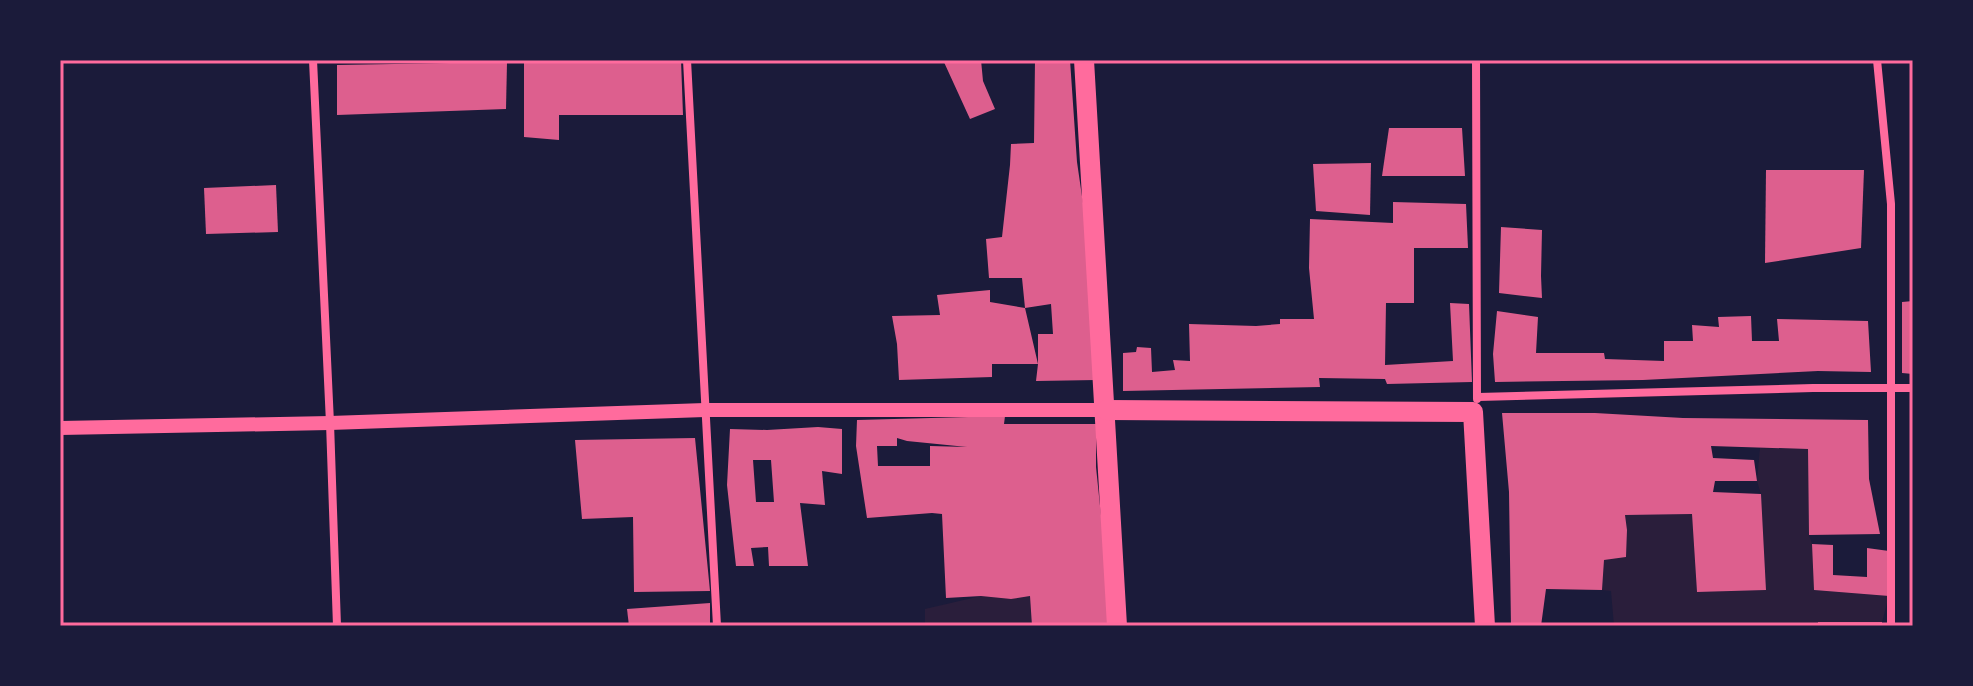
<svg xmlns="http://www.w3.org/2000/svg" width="1973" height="686" viewBox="0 0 1973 686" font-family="Lora,serif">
  <rect width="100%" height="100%" fill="#1b1b3a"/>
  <g fill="#2a1e3b">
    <path d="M1760,448L1808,449L1809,535L1812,544L1814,590L1889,596L1882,622H1818V626H1614L1611,591L1602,590L1604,560L1626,557L1627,530L1625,515L1692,514L1697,592L1766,590L1761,494L1757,481Z"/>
    <path d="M981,596L1011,599L1030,596L1032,626H925V609Z"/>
  </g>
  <g fill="#dd5f8e" fill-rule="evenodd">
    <path d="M524,60H681L683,115H559V140L524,137Z"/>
    <path d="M943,60H981L983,81L995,109L970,119Z"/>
    <path d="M1035,60H1070L1077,162L1085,217L1096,380L1036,381L1038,364H992V377L899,380L897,344L892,316L940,315L937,295L990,290V302L1025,308L1022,278H989L986,239L1002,237L1010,165L1011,144L1034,143ZM1051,304L1053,334H1038V364L1025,308Z"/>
    <path d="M507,62L506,109L337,115V65Z"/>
    <path d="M1389,128H1462L1465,176H1382Z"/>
    <path d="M1371,163L1370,215L1316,211L1313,164Z"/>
    <path d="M1766,170H1864L1861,248L1765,263Z"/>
    <path d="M276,185L278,232L206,234L204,188Z"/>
    <path d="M1393,202L1466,204L1468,248H1414V303H1386L1385,365L1453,361L1450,303L1469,304L1472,382L1387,384L1385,379L1319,378L1320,387L1123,391V353L1136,352L1137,347L1151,348L1152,372L1175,370L1173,360L1190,361L1189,324L1256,326L1280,324V319H1314L1309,268L1310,219L1393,223Z"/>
    <path d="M1501,227L1542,230L1541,276L1542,298L1499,293Z"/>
    <path d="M1913,301V374L1902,373V302Z"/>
    <path d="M1497,311L1538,317L1536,353H1604L1605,359L1664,361V341H1693L1692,325L1719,327L1718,317L1751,316L1752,341H1779L1777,319L1868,321L1871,372L1818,371L1643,380L1495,382L1493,354Z"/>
    <path d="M1502,413H1595L1683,418L1868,420L1869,479L1880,534L1809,535L1808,449L1711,446L1713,458L1754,460L1757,481H1715L1713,492L1761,494L1766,590L1697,592L1692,514L1625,515L1627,530L1626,557L1604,560L1602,590L1546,589L1541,626H1511L1509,492Z"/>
    <path d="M1005,416L1004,424H1096V467L1109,593L1111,626H1032L1030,596L1011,599L981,596L946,598L942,514L932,513L867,518L856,446L857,420ZM897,438L907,441L967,447L930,446V466H878L877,446H897Z"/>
    <path d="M818,427L842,429V474L822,471L825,505L800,503L808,566H769L768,547L751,548L754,566H736L727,485L730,429L767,430ZM753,460H771L774,502H756Z"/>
    <path d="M695,438L710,591L634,592L633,517L582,519L575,440Z"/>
    <path d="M1812,544L1833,545V575L1867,577V548L1889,551V596L1814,590Z"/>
    <path d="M710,603V626H629L627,609Z"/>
    <rect x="1818" y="622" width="64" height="4"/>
  </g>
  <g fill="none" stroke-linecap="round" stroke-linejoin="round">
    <g stroke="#ff6b9d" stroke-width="8">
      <path d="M313,60L330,423L337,626"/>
      <path d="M687,60L717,626"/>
      <path d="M1476,60L1477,399"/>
      <path d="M1877,60L1891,204V626"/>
      <path d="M1478,397L1813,388H1913"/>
    </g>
    <path stroke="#ff6b9d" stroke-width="14" d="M60,428L330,423L705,410H1106"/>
    <g stroke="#ff6b9d" stroke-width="20">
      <path d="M1084,60L1117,626"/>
      <path d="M1106,410L1473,412L1485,626"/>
    </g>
  </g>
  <rect width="1973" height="686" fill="none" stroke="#1b1b3a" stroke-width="124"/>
  <rect x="62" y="62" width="1849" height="562" fill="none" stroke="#ff6b9d" stroke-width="3"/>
</svg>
